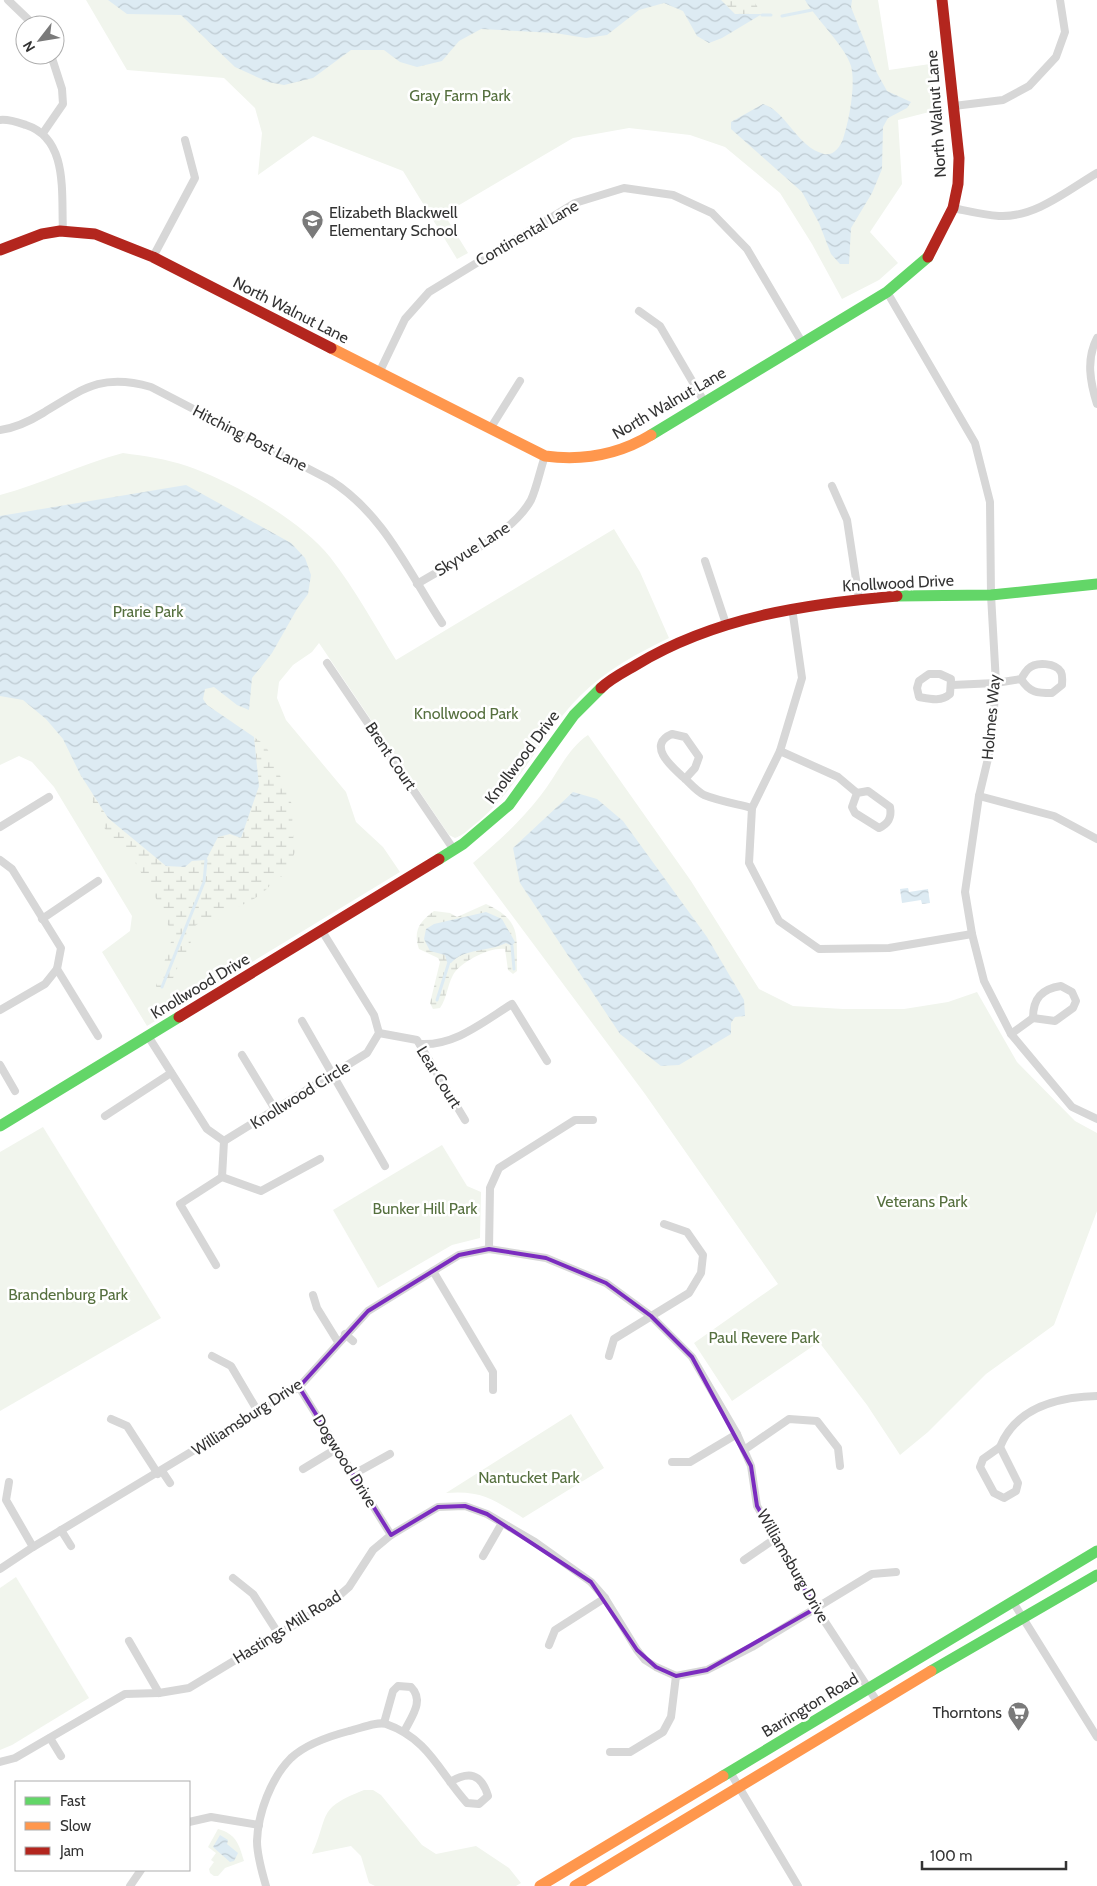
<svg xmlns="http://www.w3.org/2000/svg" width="1097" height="1886" viewBox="0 0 1097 1886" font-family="Cabin,sans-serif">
  <defs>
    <pattern id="wetland-marsh" width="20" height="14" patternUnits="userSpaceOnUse" patternTransform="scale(1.25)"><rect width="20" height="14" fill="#f1f5ed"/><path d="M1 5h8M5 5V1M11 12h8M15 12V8" fill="none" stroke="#cfd2cc"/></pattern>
    <pattern id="water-waves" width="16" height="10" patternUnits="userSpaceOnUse" patternTransform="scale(1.25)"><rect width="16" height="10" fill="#ddebf3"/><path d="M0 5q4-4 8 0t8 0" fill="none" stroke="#becad1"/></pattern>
  </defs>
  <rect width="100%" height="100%" fill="#fff"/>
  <g fill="#f1f5ed">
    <path d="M86,0H878L889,70L930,64L937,110L898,120L902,184L870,232L898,263L879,280L842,299L812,244L780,193L725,147L690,135L629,128L573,138L444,214L468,253L457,259L403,171L313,136L258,175L262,133L255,108L224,78L127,70Z"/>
    <path d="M123,453C145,456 166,459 187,466C231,481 301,520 330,557C355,589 375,626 396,660L614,529L640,572L669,638C636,654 606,670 580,696C540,736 518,790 474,825C468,830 462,836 455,838L449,835L319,643L312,652L293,665L279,682L277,698L286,720L346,792L356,822L383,847L400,872L147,1026L102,952L130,931L132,916L54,787L32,762L19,756L0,765V495C42,484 81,464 123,453Z"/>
    <path d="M588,735L691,881L759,989L793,1006L843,1009H904L948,1002L977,992L1017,1062L1075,1121L1097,1133V1211L1054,1325L986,1374L928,1432L900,1455L867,1405L819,1342L732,1401L694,1343L778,1284L645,1094L473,863C498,842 521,821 541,795C557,775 567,749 588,735Z"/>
    <path d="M43,1127L161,1318L0,1411V1152Z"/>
    <path d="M442,1145L467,1186L481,1192L480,1238L452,1245L378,1288L333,1210Z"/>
    <path d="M571,1414L604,1468L523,1518C494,1500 482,1490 446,1493Z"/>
    <path d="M16,1577L89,1698L12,1745L0,1750V1588Z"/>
    <path d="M364,1790H373L381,1795L422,1845L436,1854L476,1846L509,1868L521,1883L516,1886H375L369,1883L361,1856L351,1846L312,1854C330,1814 316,1809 364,1790Z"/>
    <path d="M218,1829C236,1834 239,1844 244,1861L225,1868L218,1876H214L210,1873L209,1869L214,1862L211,1860L216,1853L208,1847Z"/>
  </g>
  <g fill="url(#wetland-marsh)">
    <path d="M721,0H753L762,14H735Z"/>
    <path d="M254,737L265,745L274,761L293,807L292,826L295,852L285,875C271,880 272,886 261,894C246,906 227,908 215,923L205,919L195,926L187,956L179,964L169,988L163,993L159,992L156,986L173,936L158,902L132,857L105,829L80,774L108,818L166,866L206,860L217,837L230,834L241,838L259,786Z"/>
    <path d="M486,904C523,921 516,937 517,971L513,974L508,970L505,949C490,947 460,962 453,975C447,986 447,998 440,1008L433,1009L430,1003L440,962L438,958L419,949C413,931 419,922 434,911L450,913L457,917Z"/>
  </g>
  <g fill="url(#water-waves)">
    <path d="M108,0H721L735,14H762L722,38L709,43L697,36L683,11L664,3L639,10L607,35L586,38L555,33L481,29L459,41L442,61L417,67L400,62L384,50H351L313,78L284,85L268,82L235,67L181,15L127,14Z"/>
    <path d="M805,0H852L851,7L877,73L887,91L911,102L907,108L888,118L883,127L882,169L872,193L851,228L849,264H840L831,254L819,223L802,192L731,129V122L763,104C786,111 797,147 824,154C834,156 840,147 843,139C849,121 856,85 851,66C845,46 816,19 805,0Z"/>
    <path d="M186,485L291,543L305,558L311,575L308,594L297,609L272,653L252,678L249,710L237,705L214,687L205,689L203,699L207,705L254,737L259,786L241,838L230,834L218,837L206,860L192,861L185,867L166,866L108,818L80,774L63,739L46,719L23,700L0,696V516Z"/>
    <path d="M573,792L597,799L623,821L707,937L744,1000L745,1016L735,1017L731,1023V1034L679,1065L661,1066L620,1034L520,883L513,848Z"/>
    <path d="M908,888L909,892L928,889L930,903L922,904L921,900L902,903L900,889Z"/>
    <path d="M486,912L502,919L515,942L512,946L506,943C489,952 464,948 451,963L447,962L445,955L430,951L424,939L426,929L434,924Z"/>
    <path d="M220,1835L228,1840L227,1844L238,1853L234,1861L230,1862L213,1847Z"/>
  </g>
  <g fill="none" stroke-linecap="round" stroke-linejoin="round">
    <g stroke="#ddebf3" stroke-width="3">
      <path d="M762,15H771"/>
      <path d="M782,16L812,10"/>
      <path d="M512,946L514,969"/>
      <path d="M162,987L204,882L206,860"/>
      <path d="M437,1000L449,962"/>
    </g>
    <g stroke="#d7d7d7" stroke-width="8">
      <path d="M8,0L34,25"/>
      <path d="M954,106L1003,100L1029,86L1056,57L1065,32L1060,0"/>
      <path d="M0,120C9,119 17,122 26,125C69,139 61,194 63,231"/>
      <path d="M43,133L63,104L62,89L51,55"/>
      <path d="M953,208C968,211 984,215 999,216C1035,218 1068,190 1097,173"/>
      <path d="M153,257L195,178L185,140"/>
      <path d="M887,292L975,443L990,502L991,595L996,683L991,746L979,796L965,892L972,934L984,981L1011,1034L1072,1107L1097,1119"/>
      <path d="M639,311L660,326L705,403"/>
      <path d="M1097,338C1086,359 1090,382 1097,404"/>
      <path d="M379,373L405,319L429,292L575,203L624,188L673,195L712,213L747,249L803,344"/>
      <path d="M490,429L520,381"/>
      <path d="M0,430C16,428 30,421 43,413C84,388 102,373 151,387L330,480C384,514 408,571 442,623"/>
      <path d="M832,486L847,520L859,599"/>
      <path d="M705,561L726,624"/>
      <path d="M417,584C451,563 512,535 531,500C537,487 540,470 545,456"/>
      <path d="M792,608L802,678L780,751L752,808L749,863L779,921L819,949L889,948L972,934"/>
      <path d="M327,663L454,850"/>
      <path d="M929,674H940L951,679L950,694C941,702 930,699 919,697L917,688L919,681Z"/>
      <path d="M952,685L996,683L1021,679C1023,676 1025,672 1028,669C1036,661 1056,663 1061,672C1063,676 1062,681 1062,685L1052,693C1037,693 1030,693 1021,679"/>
      <path d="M780,751L838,777L857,793"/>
      <path d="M685,779L695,768L699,757L685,737L672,734C646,745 672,767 683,777C690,783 696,791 704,795C719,801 737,804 752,808"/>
      <path d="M868,791L890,807C892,818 888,824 879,828L855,813L852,807L857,793Z"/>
      <path d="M979,796L1054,816L1097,839"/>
      <path d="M0,827L49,797"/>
      <path d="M0,860L12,869L61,948L57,969L45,984L0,1010"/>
      <path d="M42,919L98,881"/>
      <path d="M57,969L98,1036"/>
      <path d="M1061,986L1072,992L1076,1001L1073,1008L1055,1021L1033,1018C1033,998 1042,989 1061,986Z"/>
      <path d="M302,1021L385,1166"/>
      <path d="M379,1033L417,1040L465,1120"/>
      <path d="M1011,1034L1033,1018"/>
      <path d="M148,1036L207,1129L224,1141"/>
      <path d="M420,1044C455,1046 483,1022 512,1004L547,1061"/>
      <path d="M242,1055L276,1111"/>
      <path d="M0,1065L15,1091"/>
      <path d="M105,1116L171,1073"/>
      <path d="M224,1141L367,1053L379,1033L374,1015L322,931"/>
      <path d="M222,1177L261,1191L320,1159"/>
      <path d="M222,1177L224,1141"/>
      <path d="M489,1249L490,1188L499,1168L575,1120H593"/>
      <path d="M216,1265L180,1204L222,1177"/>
      <path d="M433,1271L493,1372V1390"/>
      <path d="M313,1295L317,1308L338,1342"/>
      <path d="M345,1334L353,1341"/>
      <path d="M212,1356L231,1366L257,1410"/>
      <path d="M609,1356L614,1339L689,1293L701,1273L703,1255L687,1232L664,1224"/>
      <path d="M299,1387L391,1535"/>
      <path d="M111,1419L127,1426L158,1474"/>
      <path d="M1000,1447L1018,1483L1016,1491L1004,1498L994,1493L980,1467L983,1459Z"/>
      <path d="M1000,1447C1016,1407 1058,1397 1097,1396"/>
      <path d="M744,1450L789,1419L817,1421L838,1448L840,1466"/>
      <path d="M672,1462H690L737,1434"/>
      <path d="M303,1469L336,1449"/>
      <path d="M162,1471L170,1483"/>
      <path d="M354,1474L390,1454"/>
      <path d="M9,1482L6,1500L33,1547"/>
      <path d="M61,1530L71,1546"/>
      <path d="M483,1556L502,1523"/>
      <path d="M744,1560L776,1538"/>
      <path d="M0,1569L33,1547L299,1387L368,1311L459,1255L489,1249L546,1258L606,1283L651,1316L692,1357L737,1434L751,1466L757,1506L816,1608L878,1703"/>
      <path d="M233,1578L253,1594L278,1633"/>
      <path d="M1013,1602L1097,1737"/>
      <path d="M129,1641L159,1693"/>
      <path d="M549,1645L555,1630L605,1598"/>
      <path d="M384,1723L393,1691L398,1686L411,1687C425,1701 411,1717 404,1732"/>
      <path d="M50,1738L61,1756"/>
      <path d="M610,1752H630L663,1732L671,1717L676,1676"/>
      <path d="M0,1762L15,1758L125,1694L159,1693L189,1688L332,1602L349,1587L373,1550L391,1535L438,1507L465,1506L487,1514L535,1542L591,1582L605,1598L637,1650L645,1660L656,1667L676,1676L707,1670L752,1647L872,1574L896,1572"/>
      <path d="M730,1772L798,1886"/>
      <path d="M189,1822L211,1817L259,1825"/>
      <path d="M130,1886L141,1870"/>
      <path d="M266,1886C262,1872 257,1856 257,1841C258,1813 271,1778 291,1758C306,1744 330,1736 349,1731C359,1729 377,1721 386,1724C429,1739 439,1772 467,1803L479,1804L488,1796C481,1773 469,1771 450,1782"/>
    </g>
    <g stroke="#63d668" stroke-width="11">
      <path d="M651,435L887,292L928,257"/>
      <path d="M897,596L991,595L1097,584"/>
      <path d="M439,859L463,844L509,805L574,715L601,688"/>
      <path d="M0,1126L179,1017"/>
      <path d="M931,1671L1097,1575"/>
      <path d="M723,1776L1097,1551"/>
    </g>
    <g stroke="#ff974d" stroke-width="11">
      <path d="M331,348L545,456C583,461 618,455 651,435"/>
      <path d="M540,1886L723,1776"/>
      <path d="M575,1886L931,1671"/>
    </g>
    <g stroke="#b3261e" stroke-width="11">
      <path d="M0,250L42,234L60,231L95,234L153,257L331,348"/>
      <path d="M928,257L953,208L958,184L959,158L942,0"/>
      <path d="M601,688C610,679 624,672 636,665C715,617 806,604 897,596"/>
      <path d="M179,1017L439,859"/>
    </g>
  </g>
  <path fill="none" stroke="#7b2cbf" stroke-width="4" stroke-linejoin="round" d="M489,1249L546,1258L606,1283L651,1316L692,1357L751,1466L757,1506L816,1608L707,1670L676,1676L656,1667L637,1650L591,1582L487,1514L465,1506L438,1507L391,1535L299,1387L368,1311L459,1255Z"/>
  <defs>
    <symbol id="school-pin" viewBox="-11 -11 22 30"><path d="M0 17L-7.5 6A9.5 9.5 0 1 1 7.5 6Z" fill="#7a7a7a" stroke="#fff"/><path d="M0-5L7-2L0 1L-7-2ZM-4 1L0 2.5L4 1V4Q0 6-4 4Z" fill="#fff"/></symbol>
    <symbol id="supermarket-pin" viewBox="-11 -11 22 30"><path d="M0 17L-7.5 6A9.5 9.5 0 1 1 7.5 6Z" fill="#7a7a7a" stroke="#fff"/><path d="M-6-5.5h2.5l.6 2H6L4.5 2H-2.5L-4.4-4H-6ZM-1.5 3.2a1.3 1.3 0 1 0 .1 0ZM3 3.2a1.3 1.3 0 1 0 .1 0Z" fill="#fff"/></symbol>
  </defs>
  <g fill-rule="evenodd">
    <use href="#school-pin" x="300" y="208" width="25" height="34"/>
    <use href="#supermarket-pin" x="1006" y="1700" width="25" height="34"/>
  </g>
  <g text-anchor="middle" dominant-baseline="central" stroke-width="5" stroke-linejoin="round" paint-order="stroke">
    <g font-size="16" fill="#56703f" stroke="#fff">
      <text x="460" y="95">Gray Farm Park</text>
      <text x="148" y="611">Prarie Park</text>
      <text x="466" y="713">Knollwood Park</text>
      <text x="922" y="1201">Veterans Park</text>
      <text x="425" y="1208">Bunker Hill Park</text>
      <text x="68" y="1294">Brandenburg Park</text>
      <text x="764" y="1337">Paul Revere Park</text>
      <text x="529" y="1477">Nantucket Park</text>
    </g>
    <g font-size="16" fill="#333" stroke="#fff">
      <text transform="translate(936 114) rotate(-94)">North Walnut Lane</text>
      <text transform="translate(527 233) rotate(-30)">Continental Lane</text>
      <text transform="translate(291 310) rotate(27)">North Walnut Lane</text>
      <text transform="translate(669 403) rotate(-30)">North Walnut Lane</text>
      <text transform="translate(250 438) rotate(27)">Hitching Post Lane</text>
      <text transform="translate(472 549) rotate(-33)">Skyvue Lane</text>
      <text transform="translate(898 583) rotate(-3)">Knollwood Drive</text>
      <text transform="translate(991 717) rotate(-85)">Holmes Way</text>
      <text transform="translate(391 756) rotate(56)">Brent Court</text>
      <text transform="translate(522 757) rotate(-53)">Knollwood Drive</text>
      <text transform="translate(200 986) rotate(-31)">Knollwood Drive</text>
      <text transform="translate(439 1077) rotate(58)">Lear Court</text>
      <text transform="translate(300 1095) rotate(-32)">Knollwood Circle</text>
      <text transform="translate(247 1417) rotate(-33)">Williamsburg Drive</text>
      <text transform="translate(345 1461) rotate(58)">Dogwood Drive</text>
      <text transform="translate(793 1566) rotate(60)">Williamsburg Drive</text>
      <text transform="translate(287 1627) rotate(-32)">Hastings Mill Road</text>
      <text transform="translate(810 1705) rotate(-31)">Barrington Road</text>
    </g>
    <g font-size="16" fill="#333" stroke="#fff" text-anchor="start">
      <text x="329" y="212">Elizabeth Blackwell<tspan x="329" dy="18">Elementary School</tspan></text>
      <text x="1002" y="1712" text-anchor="end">Thorntons</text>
    </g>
  </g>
  <rect x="15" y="1781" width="175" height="90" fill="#ffffff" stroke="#adadad"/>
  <rect x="25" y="1797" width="25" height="8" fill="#63d668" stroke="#adadad"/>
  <text x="60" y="1806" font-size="15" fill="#333333">Fast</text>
  <rect x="25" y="1822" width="25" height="8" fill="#ff974d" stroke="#adadad"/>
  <text x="60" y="1831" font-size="15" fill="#333333">Slow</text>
  <rect x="25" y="1847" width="25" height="8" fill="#b3261e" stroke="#adadad"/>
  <text x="60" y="1856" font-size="15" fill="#333333">Jam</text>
  <g transform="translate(40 40) rotate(239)"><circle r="24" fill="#ffffff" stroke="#adadad"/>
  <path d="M0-4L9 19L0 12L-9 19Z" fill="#7a7a7a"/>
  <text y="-8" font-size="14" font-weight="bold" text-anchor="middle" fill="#333333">N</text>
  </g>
  <path d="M922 1861v8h144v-8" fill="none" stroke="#333333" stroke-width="2.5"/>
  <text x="930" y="1861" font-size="15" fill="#333333" stroke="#ffffff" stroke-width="4" paint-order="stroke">100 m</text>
</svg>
